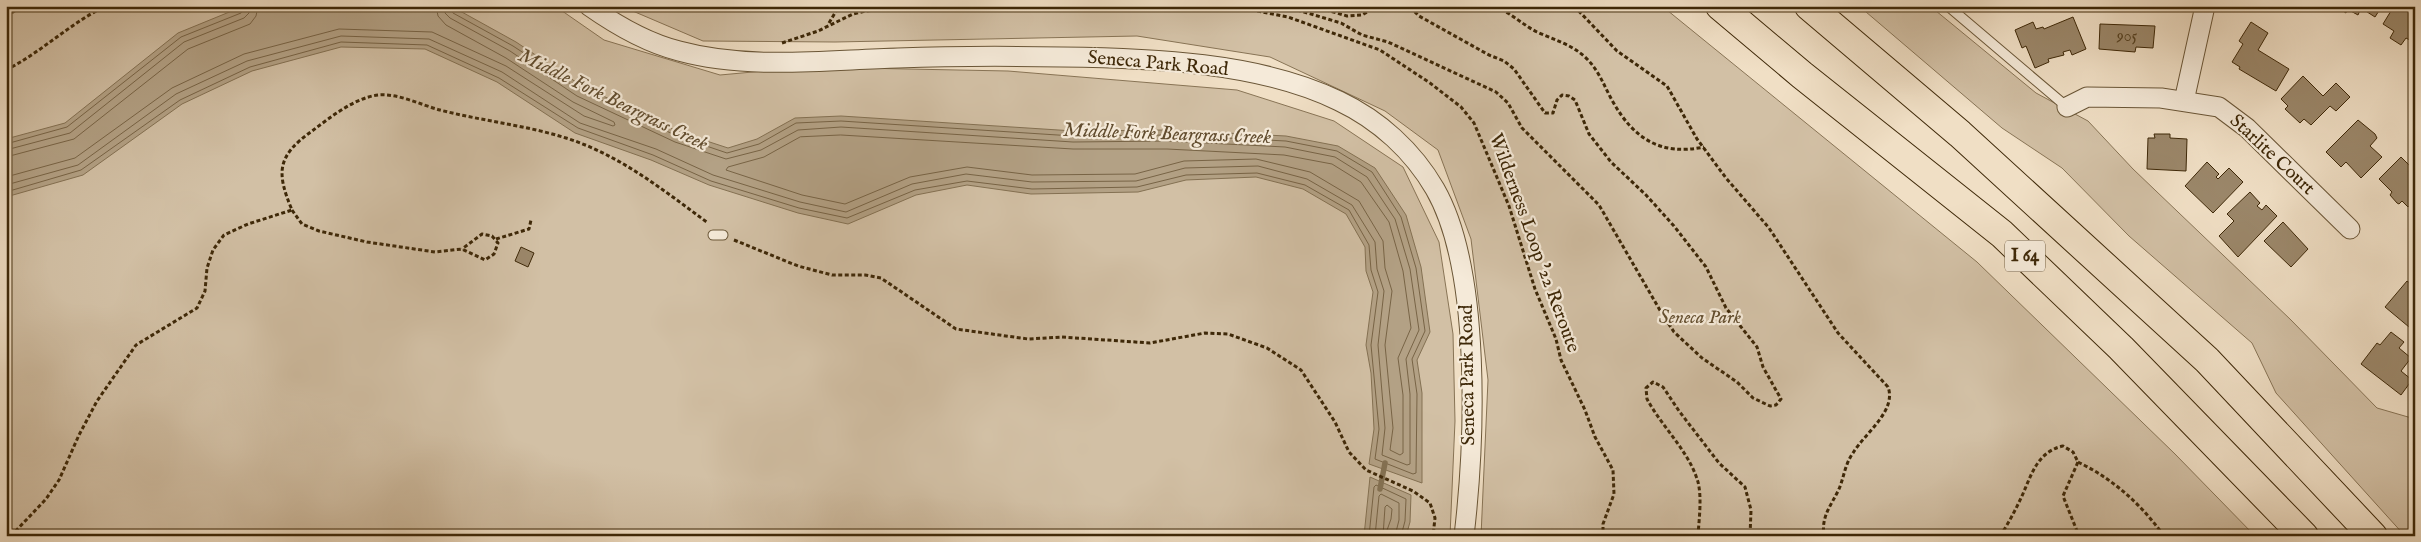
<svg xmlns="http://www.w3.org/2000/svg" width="2421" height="542" viewBox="0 0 2421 542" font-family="'IM FELL English',serif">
  <rect width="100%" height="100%" fill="#f0dfc5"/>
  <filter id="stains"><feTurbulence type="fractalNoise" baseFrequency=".004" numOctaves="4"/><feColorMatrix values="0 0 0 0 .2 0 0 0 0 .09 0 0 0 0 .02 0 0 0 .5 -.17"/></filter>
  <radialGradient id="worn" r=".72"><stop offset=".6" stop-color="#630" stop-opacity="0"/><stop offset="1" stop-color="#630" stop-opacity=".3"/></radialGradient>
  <g fill="#d2c0a5" stroke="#887456">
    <path d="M6,6H555L604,40L720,75L807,67L1008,71L1237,90L1334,121L1403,167L1439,242L1453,334L1455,421L1450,536H6Z"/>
    <path d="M621,6H1662L1977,262L2175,454L2255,536H1481L1488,380L1471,239L1438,150L1385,111L1270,57L1137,36L835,42L703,41Z"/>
    <path d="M1859,6H1930L2036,93L2088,121L2133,169L2291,320L2377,408L2415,419V522L2405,536L2276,393L2252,343L2129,236L2062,168L2002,128Z"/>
  </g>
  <g fill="#b3a185" stroke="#847153">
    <path d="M244,6H451L516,42L582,86L679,132L728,148L757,139L795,118L841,116L1074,131L1167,130L1286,136L1338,146L1375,168L1406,215L1421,267L1430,332L1417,360L1422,393V483L1369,464L1374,429L1371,373L1366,345L1373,292L1366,271L1365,247L1346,214L1303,189L1256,177L1186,180L1138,192L1031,194L967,185L916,195L848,224L798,213L709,185L651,160L575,133L497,82L425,49L341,47L252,71L182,104L83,175L6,197V139L65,123L178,33Z"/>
    <path d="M1370,477L1411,495L1410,522L1406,536H1364Z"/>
  </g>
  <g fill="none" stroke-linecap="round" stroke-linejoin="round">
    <g stroke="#786446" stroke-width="1">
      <path d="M841,135L1073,149H1167L1284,155L1332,164L1361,182L1389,222L1403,271L1411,328L1398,358L1403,395V453L1400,455L1390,450L1393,428L1385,345L1392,291L1385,268L1383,241L1359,201L1310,172L1256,159L1184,161L1135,174L1032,175L967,167L910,177L845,204L802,195L726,170L728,167L764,157L800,137Z"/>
      <path d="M6,144L67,127L181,37L241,13L244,6"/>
      <path d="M6,150L70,133L184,42L244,18L249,13L250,6"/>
      <path d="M6,157L74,139L188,49L250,24L256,16L258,6"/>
      <path d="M6,177L75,158L172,88L244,54L339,29L432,32L506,66L584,116L613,126L615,125L614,122L573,102L506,58L446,25L438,16L436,6"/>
      <path d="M6,185L78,165L176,94L247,61L341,36L429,39L502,72L580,123L656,149L713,175L800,202L846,212L912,184L966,174L1032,182L1136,181L1185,168L1258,166L1307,179L1352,205L1375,242L1377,269L1384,291L1378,345L1385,428L1382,455L1407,465L1410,464V394L1406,359L1419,330L1410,269L1395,219L1367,177L1335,157L1285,147L1167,141L1073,142L841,127L798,130L761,150L726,159L675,142L577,96L510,51L450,18L445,13L444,6"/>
      <path d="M6,192L81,170L180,100L250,67L341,42L427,45L499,78L578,128L653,155L711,181L799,208L847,218L915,190L967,181L1032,189L1137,187L1186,175L1257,173L1305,185L1349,210L1369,245L1371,270L1378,292L1371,345L1379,429L1375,459L1413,474L1416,473L1417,394L1412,359L1425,331L1416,268L1401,217L1372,172L1337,151L1286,141L1167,135L1073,136L841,121L796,123L759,144L727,153L677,136L580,90L513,46L453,13L450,6"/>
      <path d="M1369,536L1374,487L1376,485L1406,499L1405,521L1401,536"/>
      <path d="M1375,536L1379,496L1381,494L1399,503V520L1395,536"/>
      <path d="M1383,536L1385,507L1387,505L1392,509L1391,519L1386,533L1388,536"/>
    </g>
    <path stroke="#847153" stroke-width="5.5" d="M1380,489L1385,463"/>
  </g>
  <g fill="#9b876a" stroke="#3e2808">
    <path d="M2335,6H2382L2375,17L2361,8L2358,15L2347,9L2346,13Z"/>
    <path d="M2394,6H2410L2414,9L2412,13L2415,15V43L2406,38L2401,45L2390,38L2394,31L2383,24Z"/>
    <path d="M2073,17L2086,49L2072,55L2070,50L2063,52L2064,55L2048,59L2049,62L2035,68L2026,46L2022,48L2015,30L2033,22L2036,29L2043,27L2044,29Z"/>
    <path d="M2251,22L2268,33L2258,50L2289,69L2276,91L2239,69L2240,67L2232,62L2243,44L2239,41Z"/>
    <path d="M2100,24L2155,26L2153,48L2136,47L2135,52L2099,49Z"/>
    <path d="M2303,76L2323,96L2336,83L2350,97L2336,111L2330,106L2311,125L2304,119L2300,123L2285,109L2288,106L2281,99Z"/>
    <path d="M2358,120L2375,134L2377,138L2370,146L2382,157L2361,178L2346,162L2341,167L2326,152Z"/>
    <path d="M2154,134H2170V138L2187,139L2186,171L2147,169L2148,138H2155Z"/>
    <path d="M2401,157L2415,171V200L2408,207L2402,201L2399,204L2397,203L2390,195L2392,192L2379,179Z"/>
    <path d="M2207,162L2219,174L2216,177L2218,179L2229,168L2243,182L2213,213L2185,186Z"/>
    <path d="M2250,192L2260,203L2257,206L2262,210L2266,205L2277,216L2238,257L2219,236L2234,221L2227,214Z"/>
    <path d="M2283,222L2308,249L2291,267L2264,241Z"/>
    <path d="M521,247L534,253L528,267L515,261Z"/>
    <path d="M2407,281L2415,287V322L2409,327L2385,307Z"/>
    <path d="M2391,332L2404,342L2399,348L2411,358L2401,371L2412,380L2401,395L2361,364L2377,343L2380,345Z"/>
  </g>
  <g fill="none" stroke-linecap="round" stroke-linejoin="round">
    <defs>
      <g id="lane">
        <path d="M1948,6L2067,107"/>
        <path d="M713,235H723"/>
      </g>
      <g id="street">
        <path d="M589,6C616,25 647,43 679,51C749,70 826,60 898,58C953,56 1007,56 1062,57C1149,58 1260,62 1339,101C1379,120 1413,151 1435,189C1482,271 1475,443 1464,536"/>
        <path d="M2184,101L2205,6"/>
        <path d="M2067,107L2087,97L2161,98L2219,107L2247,128L2350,229"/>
      </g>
      <g id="highway">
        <path d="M1720,6L1802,75L2002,234L2121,348L2304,536"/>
        <path d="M1809,6L1960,134L2207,360L2373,536"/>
      </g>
    </defs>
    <use href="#lane" stroke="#6a5637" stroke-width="11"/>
    <use href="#street" stroke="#6a5637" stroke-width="21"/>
    <use href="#highway" stroke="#3e2808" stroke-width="30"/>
    <g stroke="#3e2808" stroke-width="3" stroke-dasharray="4 2.5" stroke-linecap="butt">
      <path d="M1212,6L1247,9L1288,17L1380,50L1430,83L1461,107L1474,123L1509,206L1535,289L1556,339L1561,360L1585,410L1595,437L1613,470L1614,494L1603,524V536"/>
      <path d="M1295,6L1294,9L1341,23L1362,35L1388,42L1496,92L1508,103L1522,128L1599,205L1661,312L1674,332L1702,358L1737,382L1753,398L1770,406L1776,405L1781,399L1763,367L1757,347L1726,308L1706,267L1674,226L1646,195L1611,162L1589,134L1575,100L1569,96L1562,95L1557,100L1553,113H1545L1514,69L1504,61L1489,55L1419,16L1409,6"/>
      <path d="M1313,6L1347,16L1362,15L1367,12L1368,6"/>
      <path d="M1495,6C1511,13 1523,25 1537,32C1554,40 1571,44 1585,57C1599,70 1604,86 1613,102C1634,139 1661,156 1704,147"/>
      <path d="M1574,6L1617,51L1667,86L1697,139L1726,178L1769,228L1838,333L1888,387C1897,411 1864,434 1853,453C1845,464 1844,477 1839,489C1831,506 1821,516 1824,536"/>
      <path d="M6,16L23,6"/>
      <path d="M829,23L839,6"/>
      <path d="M782,43L818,31L853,14L866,11L925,6"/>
      <path d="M6,70C42,52 70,23 106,6"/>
      <path d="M292,210L302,224L319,231L367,242L435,252L462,249L485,260L494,254L498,243L492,236L482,234L462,249"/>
      <path d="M496,239L529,229L531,220"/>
      <path d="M734,240L798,266L832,275H865L881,278L956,329L1028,339L1062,337L1150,343L1205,333L1228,334L1267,348L1301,370L1335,422L1349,452L1366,470L1413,491L1430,503L1435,518L1433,536"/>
      <path d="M2078,462C2113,479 2141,504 2164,536"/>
      <path d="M11,536L46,499L59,480L79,435L97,401L136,345L197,308L205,291L207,268L213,250L224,235L248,224L292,210C276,172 277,156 312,131C331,117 354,98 378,95C398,93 421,105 440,110C482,121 525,125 566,138C620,155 663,190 708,223"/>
      <path d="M1698,536C1699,519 1702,498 1698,482C1689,451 1662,427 1647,399L1646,388L1653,382L1663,387L1679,411L1719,463L1745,487L1751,510L1750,536"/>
      <path d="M2000,536C2008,524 2015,511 2021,498C2031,477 2036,452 2063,446L2073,452L2078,462L2063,496L2079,536"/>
    </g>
    <use href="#lane" stroke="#f5ead9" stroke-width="9"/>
    <use href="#street" stroke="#f5ead9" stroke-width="19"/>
    <use href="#highway" stroke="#f0dfc5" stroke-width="28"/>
  </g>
  <g text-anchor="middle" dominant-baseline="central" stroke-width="4.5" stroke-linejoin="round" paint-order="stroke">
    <g font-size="16" fill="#554020">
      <text x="2127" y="37">905</text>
    </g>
    <rect fill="#f5ead9" stroke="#756247" stroke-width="1" x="2005" y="240.5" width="40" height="31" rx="4"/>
    <g font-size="18" font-weight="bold" fill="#3e2808">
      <text x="2025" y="256">I 64</text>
    </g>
    <g font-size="19" fill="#3e2808" stroke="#f5ead9">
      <text transform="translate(1158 64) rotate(5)">Seneca Park Road</text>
      <text transform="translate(2272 155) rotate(43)">Starlite Court</text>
      <text transform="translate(1534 243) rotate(70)">Wilderness Loop '22 Reroute</text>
      <text transform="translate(1468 375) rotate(-91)">Seneca Park Road</text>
    </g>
    <g font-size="19" font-style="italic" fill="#634e2f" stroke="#f5ead9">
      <text x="1700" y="318">Seneca Park</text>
    </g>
    <g font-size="20" font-style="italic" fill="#614c2e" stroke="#f5ead9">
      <text transform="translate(613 100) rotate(26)">Middle Fork Beargrass Creek</text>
      <text transform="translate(1167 134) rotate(2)">Middle Fork Beargrass Creek</text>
    </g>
  </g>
  <rect width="2421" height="542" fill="none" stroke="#f0dfc5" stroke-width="25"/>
  <rect x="8" y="8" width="2406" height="527" fill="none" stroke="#3e2808" stroke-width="2.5"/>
  <rect x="12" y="12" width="2396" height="517" fill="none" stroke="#3e2808"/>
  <rect width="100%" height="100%" filter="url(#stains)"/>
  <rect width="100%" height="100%" fill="url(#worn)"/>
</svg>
